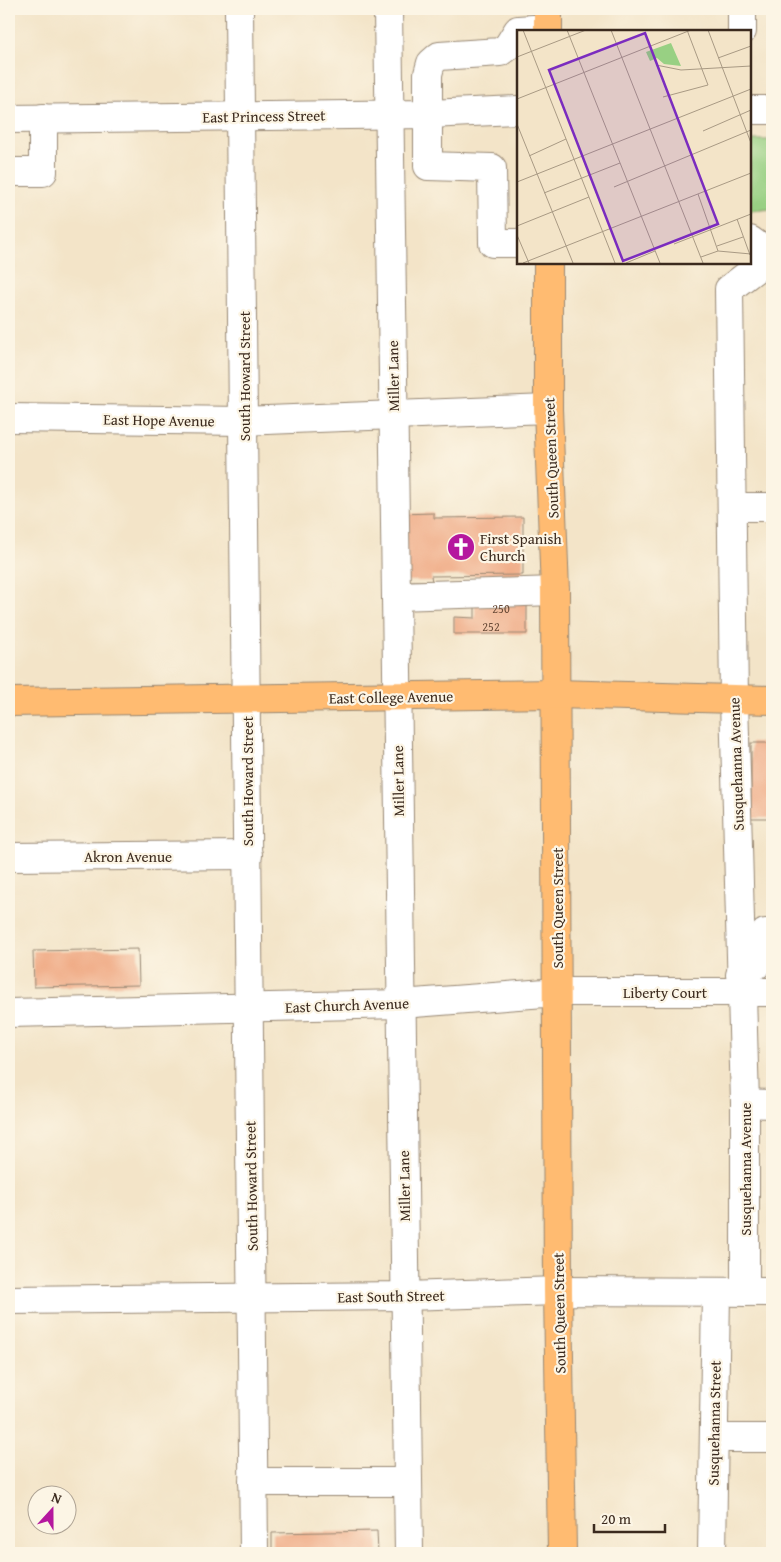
<svg xmlns="http://www.w3.org/2000/svg" width="781" height="1562" viewBox="0 0 781 1562" font-family="'Gentium Book Plus',serif">
  <rect width="100%" height="100%" fill="#fcf5e5"/>
  <filter id="ink" filterUnits="userSpaceOnUse"><feTurbulence type="fractalNoise" baseFrequency=".02" numOctaves="2"/><feDisplacementMap in="SourceGraphic" scale="10" xChannelSelector="R" yChannelSelector="G"/><feConvolveMatrix kernelMatrix="1 2 1 2 8 2 1 2 1" color-interpolation-filters="sRGB"/></filter>
  <filter id="wash" filterUnits="userSpaceOnUse"><feTurbulence type="fractalNoise" baseFrequency=".0096" numOctaves="4" result="noise"/><feDisplacementMap in="SourceGraphic" scale="20" xChannelSelector="R" yChannelSelector="G"/><feGaussianBlur stdDeviation="1.12" result="paint"/><feColorMatrix in="noise" values="0 0 0 0 0 0 0 0 0 0 0 0 0 0 0 0 0 1.4 0 .05"/><feComposite in="paint" operator="in"/></filter>
  <g filter="url(#wash)">
    <rect width="100%" height="100%" fill="#f3e4c8"/>
    <path fill="#98d083" stroke="#6a7d50" d="M750,140H772V209L750,211Z"/>
    <g id="blocks">
      <g fill="#efa67f">
        <path d="M434,513V518L523,517V575L431,576L432,581H399L398,514Z"/>
        <path d="M475,600H527V634H454V617L475,618Z"/>
        <rect x="751" y="743" width="21" height="75"/>
        <path d="M138,949L139,985L34,987L33,951Z"/>
        <path d="M377,1531L378,1553H272V1533Z"/>
      </g>
    </g>
  </g>
  <g filter="url(#ink)">
    <use href="#blocks" fill-opacity="0" stroke="#978773" stroke-width="1"/>
    <g fill="none" stroke-linecap="round" stroke-linejoin="round">
      <defs>
        <g id="minor">
          <path d="M239,9L254,1553"/>
          <path d="M388,9L409,1553"/>
          <path d="M742,9V31"/>
          <path d="M750,110H772"/>
          <path d="M9,119L429,114L518,110"/>
          <path d="M9,172H43V118"/>
          <path d="M750,240L772,256"/>
          <path d="M518,243H493L492,168L428,166V74L431,63L439,56L500,52L508,46L518,30L548,28"/>
          <path d="M9,418L244,421L548,409"/>
          <path d="M732,507H772"/>
          <path d="M396,596L555,591"/>
          <path d="M9,857L248,855"/>
          <path d="M740,975L758,964L765,933H772"/>
          <path d="M9,1013L401,1004L558,992H772"/>
          <path d="M745,1103L772,1104"/>
          <path d="M745,1292V1103L734,700L729,289L772,256"/>
          <path d="M9,1300L406,1296L558,1291L772,1292"/>
          <path d="M714,1438H772"/>
          <path d="M253,1482H408"/>
          <path d="M712,1553L716,1292"/>
        </g>
        <g id="major">
          <path d="M548,9V31"/>
          <path d="M548,262V409L555,591L558,1291L562,1553"/>
          <path d="M9,702L556,694L772,700"/>
        </g>
      </defs>
      <use href="#minor" stroke="#978773" stroke-width="30"/>
      <use href="#major" stroke="#978773" stroke-width="30"/>
      <use href="#minor" stroke="#fff" stroke-width="28"/>
      <use href="#major" stroke="#ffbb71" stroke-width="28"/>
    </g>
  </g>
  <defs>
    <symbol id="church-disc" viewBox="-11 -11 22 22"><circle r="9.5" fill="#b5179e" stroke="#fcf5e5"/><path d="M-1.2-6h2.4v3.5h3.3v2.4h-3.3V6h-2.4V-.1h-3.3v-2.4h3.3Z" fill="#fff"/></symbol>
  </defs>
  <g fill-rule="evenodd">
    <use href="#church-disc" x="445" y="531" width="32" height="32"/>
  </g>
  <g text-anchor="middle" dominant-baseline="central" stroke-width="4.5" stroke-linejoin="round" paint-order="stroke">
    <g font-size="12" fill="#684936">
      <text x="501" y="608">250</text>
      <text x="491" y="626">252</text>
    </g>
    <g font-size="15" fill="#3b2a1e" stroke="#fcf5e5">
      <text transform="translate(264 116) rotate(-1)">East Princess Street</text>
      <text transform="translate(244 376) rotate(-90)">South Howard Street</text>
      <text transform="translate(393 376) rotate(-91)">Miller Lane</text>
      <text transform="translate(159 420) rotate(1)">East Hope Avenue</text>
      <text transform="translate(551 458) rotate(-92)">South Queen Street</text>
      <text transform="translate(391 697) rotate(-1)">East College Avenue</text>
      <text transform="translate(736 764) rotate(-92)">Susquehanna Avenue</text>
      <text transform="translate(247 781) rotate(-90)">South Howard Street</text>
      <text transform="translate(398 781) rotate(-91)">Miller Lane</text>
      <text x="128" y="856">Akron Avenue</text>
      <text transform="translate(557 908) rotate(-90)">South Queen Street</text>
      <text x="665" y="992">Liberty Court</text>
      <text transform="translate(347 1005) rotate(-2)">East Church Avenue</text>
      <text transform="translate(745 1169) rotate(-90)">Susquehanna Avenue</text>
      <text transform="translate(251 1186) rotate(-91)">South Howard Street</text>
      <text transform="translate(404 1186) rotate(-91)">Miller Lane</text>
      <text transform="translate(391 1296) rotate(-1)">East South Street</text>
      <text transform="translate(559 1313) rotate(-91)">South Queen Street</text>
      <text transform="translate(714 1423) rotate(-89)">Susquehanna Street</text>
    </g>
    <g font-size="15" fill="#3b2a1e" stroke="#fcf5e5" text-anchor="start">
      <text x="480" y="538">First Spanish<tspan x="480" dy="17">Church</tspan></text>
    </g>
  </g>
  <g transform="translate(517 30)">
    <rect width="234" height="234" fill="#f3e4c8"/>
    <path d="M154,13L164,36L147,34L140,28L133,31L129,22Z" fill="#98d083"/>
    <path fill="none" stroke="#a99a84" stroke-width="1" d="M6,0L98,233M50,0L143,233M94,0L186,233M191,0L234,113M0,27L69,0M201,28L234,16M139,35L164,40L234,36M146,67L191,55L170,0M0,69L174,0M0,94L56,233M186,101L234,80M12,126L49,109M0,152L234,59M97,157L234,100M27,163L103,133M181,164L201,221M220,189L233,225M0,196L72,167M0,205L12,233M157,214L234,184M200,216L226,207M184,227L201,221L234,224M6,233L234,143M109,233L138,221"/>
    <path fill="#7b2cbf" fill-opacity="0.15" stroke="#7b2cbf" stroke-width="2.5" d="M128,3L201,194L106,231L32,40Z"/>
    <rect width="234" height="234" fill="none" stroke="#3b2a1e" stroke-width="2.5"/>
  </g>
  <rect width="781" height="1562" fill="none" stroke="#fcf5e5" stroke-width="30"/>
  <g transform="translate(52 1510) rotate(21)"><circle r="24" fill="#fcf5e5" stroke="#afa495"/>
  <path d="M0-4L9 19L0 12L-9 19Z" fill="#b5179e"/>
  <text y="-8" font-size="14" font-weight="bold" text-anchor="middle" fill="#3b2a1e">N</text>
  </g>
  <path d="M594 1524v8h71v-8" fill="none" stroke="#3b2a1e" stroke-width="2.5"/>
  <text x="601" y="1524" font-size="15" fill="#3b2a1e" stroke="#fcf5e5" stroke-width="4" paint-order="stroke">20 m</text>
</svg>
